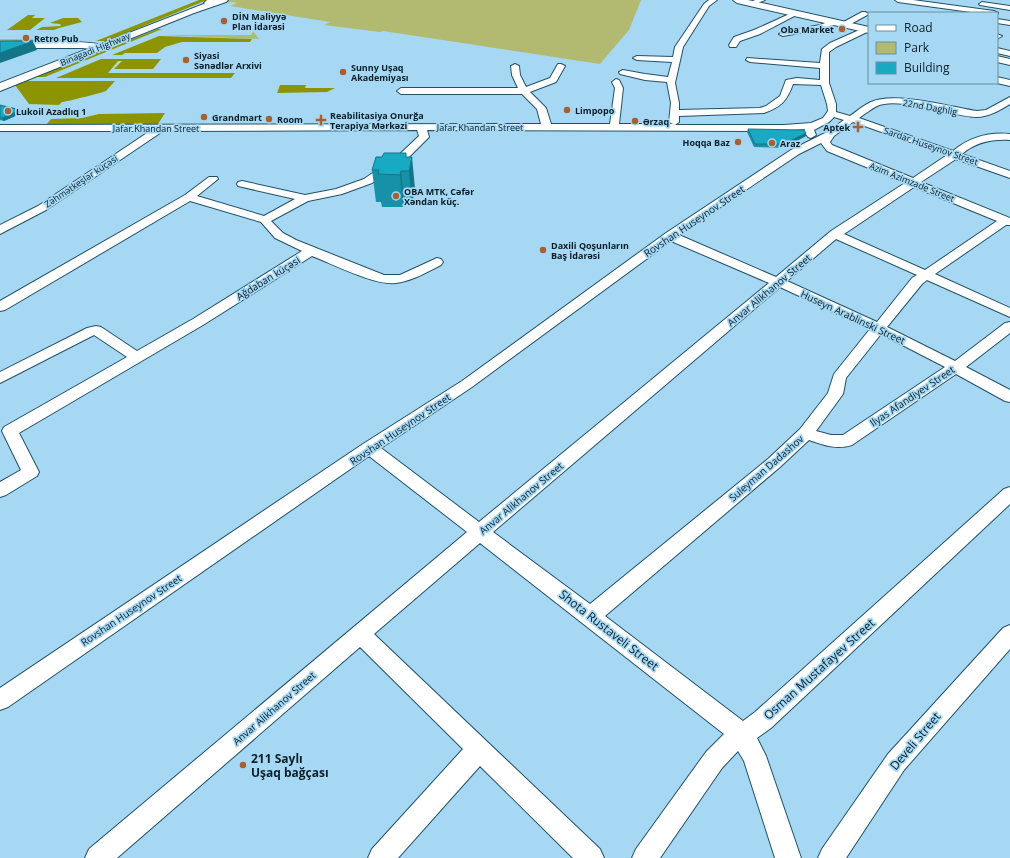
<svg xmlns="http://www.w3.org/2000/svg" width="1010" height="858" viewBox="0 0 1010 858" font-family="'Open Sans',sans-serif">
  <rect width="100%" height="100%" fill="#a6d8f4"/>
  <g fill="#b2ba72">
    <path d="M229,0H641L629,30L600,64L383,31L380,32L324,25L330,22L230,6L237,3L232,2L221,4Z"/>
    <path d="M253,31L259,39L160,35H251Z"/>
    <path d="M0,39H78L74,43H0Z"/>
  </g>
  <g fill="#8c9501">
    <path d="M199,0H207L107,41H96Z"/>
    <path d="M28,15H35L32,18H45L30,30H7Z"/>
    <path d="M63,18H78L82,22L59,28L54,30H36L42,27L61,26L60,24L50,23Z"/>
    <path d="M158,29H162L45,77H36Z"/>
    <path d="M159,36L252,39L250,42H182L165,47L157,53H125L122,55H112Z"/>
    <path d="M101,59H161L153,69H114L122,61H118L108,73H235L231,78H56Z"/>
    <path d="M24,81H115C112,84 109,88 106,91C104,92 66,102 62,102L59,105L29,104L15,85Z"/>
    <path d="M280,85H306L305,88H335L327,92L277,93Z"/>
    <path d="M165,113L158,124L46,125L51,119L82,118L99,114Z"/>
  </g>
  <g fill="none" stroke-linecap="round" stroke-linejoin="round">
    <defs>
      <g id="minor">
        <path d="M207,0H214L207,5L204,3Z"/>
        <path d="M709,0H717L709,6L683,47L675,83L679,103V110L760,108L766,106L780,96L786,80L797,78L820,80V68L750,62L746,60L747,58L820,63L822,49L830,43L866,27H869V31L836,47L829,52V83L836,104V112L850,116C857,111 864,105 871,102C894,91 951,107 977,111L986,110L1010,97V104C1000,110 989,117 976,117C951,116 898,96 877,106C871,109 865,114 859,118L953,151C970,137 989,132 1010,134V140C992,139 976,142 962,154L1010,171V178L956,159L921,182L1010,218V225H1006L935,274L1010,308V317L927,280L922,284L887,327L955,361L1005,323L1010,322V333L966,367L1010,390V402L1005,401L956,374L852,445C837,450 823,445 809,440L780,467L605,616L743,721L755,712L1004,489L1010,487V504L771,728L757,738L766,756L801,858H775L744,761L738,751L722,768L660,858H632L636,849L706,752L724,734L480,543L374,634L600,849L604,858H573L480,766L398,858H368L372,849L463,749L360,647L117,858H85L89,849L467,532L369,456L8,707L0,710V688L363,444L462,381L666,233L791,150L827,132L844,120L834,117L829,122L814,130L816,135L811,138L808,137L804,131L805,129L784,131L427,130L429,137L408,158L372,183L342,194L308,201L271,221L283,233L296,240L384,275H400L437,258L441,259L443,262L441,265C427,272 412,281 396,283C375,286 333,264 312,256L203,325L19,433L39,472L37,476L6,495L0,497V482L21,470L2,431L4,427L127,357L94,335L0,383V372L87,328L96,326L101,327L137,351L193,319L302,251L275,238L261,222L190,201L5,310L0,311V301L185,195L209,177H217L218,179L197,196L264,216L295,199L238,186L237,184L238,182L242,181L305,195L336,189L364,179L400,154L419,136L417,130L163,131L46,210L0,234V225L38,206L150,131H0V125L541,124L537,109L522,94H401L397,91L401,88H518L512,75L511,66L515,64L519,66L520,75L526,87L550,78L558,64H561L565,66L556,82L530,92L546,108L551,124H610L615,88L612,82L616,79L619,80L623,88L619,124H673L669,122L671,103L667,82L645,80L620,74L619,72L623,70L645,74L668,77L672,62L637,60L633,58L637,56L673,57L675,47L704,4ZM793,84L821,85L827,104L828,111L823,118L811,123L784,125H675L679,122V116L764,113C781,107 787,101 793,84ZM853,122L947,155L913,178L832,145L830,142L834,136ZM821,143L827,151L905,183L831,231L776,277L679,235L799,154ZM914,187L997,221L925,270L844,234ZM836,239L917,275L912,278L877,322L787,281ZM671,241L769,283L479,522L381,448L472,387ZM780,287L870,329L834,374L828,393L800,429L768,459L590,604L493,532ZM881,334L945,367L843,435H831L816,431L843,394L846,378Z"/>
        <path d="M755,0H765L752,5L749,3Z"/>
        <path d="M895,0H913L994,11L998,13H978L898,2Z"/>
        <path d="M982,2L1010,6V10L980,5L979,4Z"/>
        <path d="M796,11L800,13L798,14L760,34L740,41L736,47H730L729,45L734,37L754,30Z"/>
        <path d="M862,12H865L869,14L847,26H841L840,24Z"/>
        <path d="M997,19L1010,21V25L997,23Z"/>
        <path d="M833,20H836V24L822,29L783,36L779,34L783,32L820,25Z"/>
        <path d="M997,34L1002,36L997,39Z"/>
        <path d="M997,48L1010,51V56L997,53Z"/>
        <path d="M997,77L1010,80V86L997,83Z"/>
        <path d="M1010,625V649L904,770L846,858H818L822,849L888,754L1003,628Z"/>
      </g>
      <g id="tertiary">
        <path d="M733,0H748L869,27V33L737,3Z"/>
        <path d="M0,42C16,42 100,39 107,47L102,50L82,48H0Z"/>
        <path d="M997,56L1010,59V65L997,62Z"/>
      </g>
      <path id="primary" d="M214,0H228L226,2L194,13L0,91V83Z"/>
    </defs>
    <use href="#minor" stroke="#215169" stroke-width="2"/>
    <use href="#tertiary" stroke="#215169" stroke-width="2"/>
    <use href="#primary" stroke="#215169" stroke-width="2"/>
    <use href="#minor" fill="#fff" fill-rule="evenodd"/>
    <use href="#tertiary" fill="#fff" fill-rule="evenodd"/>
    <use href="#primary" fill="#fff" fill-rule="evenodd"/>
  </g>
  <g fill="#1691a7">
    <path d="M0,105L21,110L22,113L4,121L0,120Z"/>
    <path d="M748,129L806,136L783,148L754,147L747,132Z"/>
    <path d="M407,157L415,189L412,204L404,203L403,207H382L381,202H376L372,170Z"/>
  </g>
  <g fill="#127688">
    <path d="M33,41L37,50L0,63V53Z"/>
    <path d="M21,110L22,113L4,121L2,118Z"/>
    <path d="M806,133V136L783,148L784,144Z"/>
    <path d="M412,157L415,189L412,204L409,171Z"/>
    <path d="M401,171L404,203L403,207L400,175Z"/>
  </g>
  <g fill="#1aa9c2" stroke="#127688">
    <path d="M0,41H33L0,53Z"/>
    <path d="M0,105L21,110L2,118L0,117Z"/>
    <path d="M748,129L804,130L806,133L784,144H755Z"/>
    <path d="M384,153H406V157H412L409,171H401L400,175L378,174L379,170H372L376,157H382Z"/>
  </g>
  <g fill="#a56131" stroke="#a6d8f4" stroke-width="1.5">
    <circle cx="224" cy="21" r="4"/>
    <circle cx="842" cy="29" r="4"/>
    <circle cx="26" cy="38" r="4"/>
    <circle cx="186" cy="60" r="4"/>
    <circle cx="343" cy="72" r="4"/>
    <circle cx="567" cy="110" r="4"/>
    <circle cx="8" cy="111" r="4"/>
    <circle cx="204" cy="117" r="4"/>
    <circle cx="269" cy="119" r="4"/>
    <path d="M319 114h4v4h4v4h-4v4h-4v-4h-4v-4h4z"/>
    <circle cx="635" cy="121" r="4"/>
    <path d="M856 121h4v4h4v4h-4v4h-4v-4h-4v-4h4z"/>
    <circle cx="738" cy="142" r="4"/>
    <circle cx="772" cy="143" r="4"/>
    <circle cx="396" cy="196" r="4"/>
    <circle cx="543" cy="250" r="4"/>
    <circle cx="243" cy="765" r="4"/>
  </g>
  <g text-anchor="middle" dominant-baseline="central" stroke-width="3.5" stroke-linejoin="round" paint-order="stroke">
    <g font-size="9" font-weight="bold" fill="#0a1e28" stroke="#a6d8f4" text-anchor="start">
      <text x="232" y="16">DİN Maliyyə<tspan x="232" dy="10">Plan İdarəsi</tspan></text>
      <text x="834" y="29" text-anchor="end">Oba Market</text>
      <text x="34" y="38">Retro Pub</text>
      <text x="194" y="55">Siyasi<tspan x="194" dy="10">Sənədlər Arxivi</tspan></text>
      <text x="351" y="67">Sunny Uşaq<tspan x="351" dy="10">Akademiyası</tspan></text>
      <text x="575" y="110">Limpopo</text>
      <text x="16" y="111">Lukoil Azadlıq 1</text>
      <text x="330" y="115">Reabilitasiya Onurğa<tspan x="330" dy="10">Terapiya Mərkəzi</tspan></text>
      <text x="212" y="117">Grandmart</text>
      <text x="277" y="119">Room</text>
      <text x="643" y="121">Ərzaq</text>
      <text x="850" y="127" text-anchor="end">Aptek</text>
      <text x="730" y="142" text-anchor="end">Hoqqa Baz</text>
      <text x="780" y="143">Araz</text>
      <text x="404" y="191">OBA MTK, Cəfər<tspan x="404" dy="10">Xəndan küç.</tspan></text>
      <text x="551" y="245">Daxili Qoşunların<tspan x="551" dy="10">Baş İdarəsi</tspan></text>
    </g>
    <g font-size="9" fill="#0a1e28" stroke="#a6d8f4">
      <text transform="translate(95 49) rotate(-22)">Binagadi Highway</text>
      <text transform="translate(930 107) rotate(10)">22nd Daghlig</text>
      <text x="480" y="127">Jafar Khandan Street</text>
      <text x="156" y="128">Jafar Khandan Street</text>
      <text transform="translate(931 146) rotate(19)">Sardar Huseynov Street</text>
      <text transform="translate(81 181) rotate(-34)">Zəhmətkeşlər küçəsi</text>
      <text transform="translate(912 182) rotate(22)">Azim Azimzade Street</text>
    </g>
    <g font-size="10" fill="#0a1e28" stroke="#a6d8f4">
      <text transform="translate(694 221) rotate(-34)">Rovshan Huseynov Street</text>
      <text transform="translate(268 278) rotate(-32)">Ağdaban küçəsi</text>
      <text transform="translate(769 290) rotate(-40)">Anvar Alikhanov Street</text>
      <text transform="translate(853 317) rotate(25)">Huseyn Arablinski Street</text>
      <text transform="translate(912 396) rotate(-34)">Ilyas Afandiyev Street</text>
      <text transform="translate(400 429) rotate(-34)">Rovshan Huseynov Street</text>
      <text transform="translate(766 468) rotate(-41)">Suleyman Dadashov</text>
      <text transform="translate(521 498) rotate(-40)">Anvar Alikhanov Street</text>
      <text transform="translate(131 610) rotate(-34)">Rovshan Huseynov Street</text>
      <text transform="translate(274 708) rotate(-41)">Anvar Alikhanov Street</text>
    </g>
    <g font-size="12" fill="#0a1e28" stroke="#a6d8f4">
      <text transform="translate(609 630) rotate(38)">Shota Rustaveli Street</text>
      <text transform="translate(819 669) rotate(-42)">Osman Mustafayev Street</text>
      <text transform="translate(915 741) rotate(-50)">Develi Street</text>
    </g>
    <g font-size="12" font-weight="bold" fill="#0a1e28" stroke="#a6d8f4" text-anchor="start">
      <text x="251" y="758">211 Saylı<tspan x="251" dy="14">Uşaq bağçası</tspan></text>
    </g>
  </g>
  <rect x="868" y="12" width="130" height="72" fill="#a6d8f4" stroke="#688ea2"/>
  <rect x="876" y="25" width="20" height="6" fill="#ffffff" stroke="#688ea2"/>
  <text x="904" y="32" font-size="12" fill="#0a1e28">Road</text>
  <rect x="876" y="42" width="20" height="12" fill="#b2ba72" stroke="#688ea2"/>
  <text x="904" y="52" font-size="12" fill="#0a1e28">Park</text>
  <rect x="876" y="62" width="20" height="12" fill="#1aa9c2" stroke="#688ea2"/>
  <text x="904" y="72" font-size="12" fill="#0a1e28">Building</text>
</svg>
